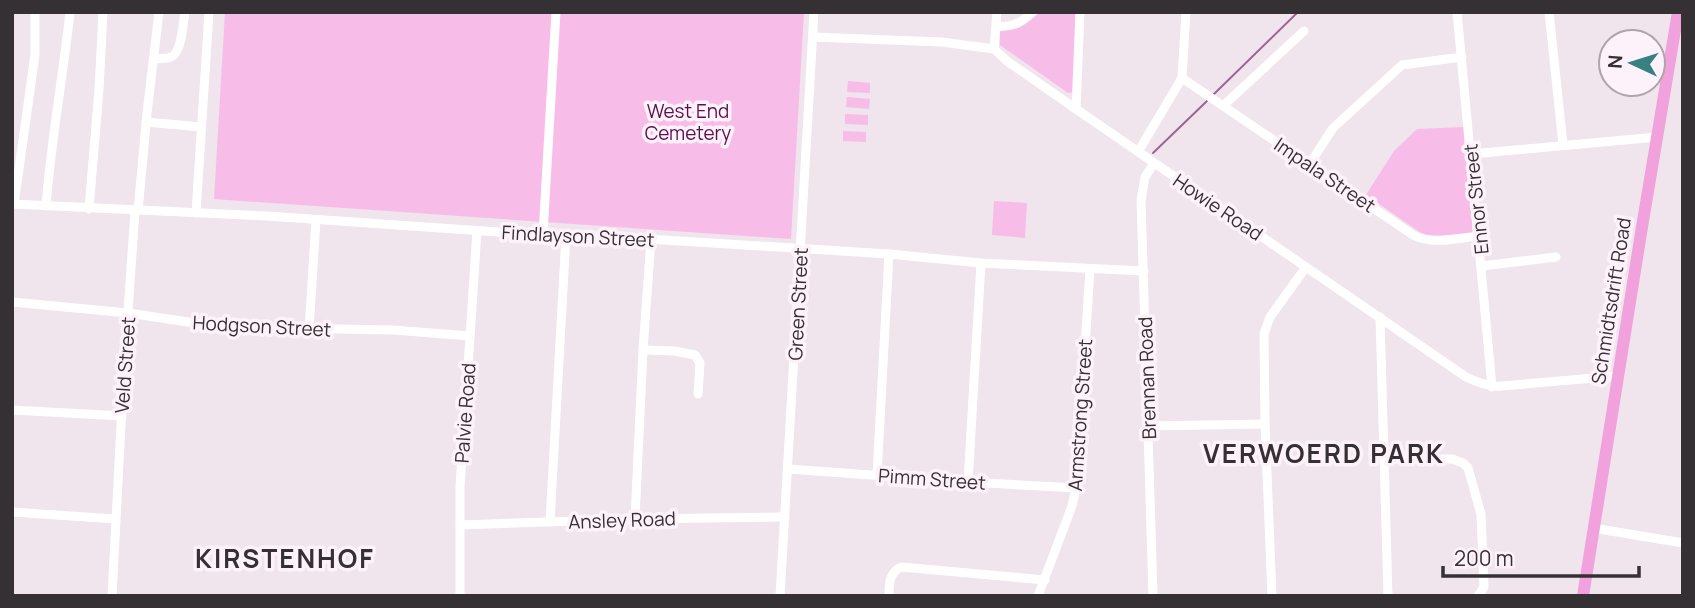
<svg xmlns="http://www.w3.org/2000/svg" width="1695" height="608" viewBox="0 0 1695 608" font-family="Manrope,sans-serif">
  <rect width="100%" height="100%" fill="#f0e4ed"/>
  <g fill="#f8bce8">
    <path d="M225,12H804L791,239L214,199Z"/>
    <path d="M1037,12H1076L1073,92L1068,93L1000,45V32L1003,29L1022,25Z"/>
    <path d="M848,81L870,83V93L847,92Z"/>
    <path d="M847,97L870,99L869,109L846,107Z"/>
    <path d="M845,114L868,115V125L845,124Z"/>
    <path d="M1464,127L1473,235L1427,237L1366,195L1394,151L1417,129Z"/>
    <path d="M843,131L866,132V142L843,141Z"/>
    <path d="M994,201L1027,203L1025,238L992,235Z"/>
  </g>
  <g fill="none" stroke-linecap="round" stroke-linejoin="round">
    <g stroke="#a06492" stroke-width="2">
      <path d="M1214,94L1298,12"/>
      <path d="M1153,153L1207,101"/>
    </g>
    <g stroke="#fff" stroke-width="9">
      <path d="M1457,12L1492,387"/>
      <path d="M1549,12L1563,145"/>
      <path d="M997,27C1014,26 1020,24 1033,12"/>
      <path d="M813,37L942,42L994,49L1007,61L1076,109L1466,377C1478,383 1489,387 1502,386L1618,376"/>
      <path d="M994,49L997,12"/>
      <path d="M154,59C158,58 167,59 171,57C182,53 183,22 185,12"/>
      <path d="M1182,78L1413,235C1432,245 1458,238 1479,236"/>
      <path d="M1224,105L1304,31"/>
      <path d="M1076,109L1080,12"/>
      <path d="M146,122L201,127"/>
      <path d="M1138,152L1182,78L1186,12"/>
      <path d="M1471,154L1657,137"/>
      <path d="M1309,165L1333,128L1402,65L1462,57"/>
      <path d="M12,204L267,216L498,232L616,237L889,254L981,263L1144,271"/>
      <path d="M14,204L35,55V12"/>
      <path d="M46,206C51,141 63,77 70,12"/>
      <path d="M89,209L99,89L103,12"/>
      <path d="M138,211L147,113L159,12"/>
      <path d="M196,213L209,12"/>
      <path d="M543,234L556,12"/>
      <path d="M1482,266L1556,257"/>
      <path d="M12,302L128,313L221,327L393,330L470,336"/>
      <path d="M1380,317L1388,596"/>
      <path d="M309,329L316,220"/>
      <path d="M643,350L674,351L695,355L700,363L698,394"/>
      <path d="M12,410L122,416"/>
      <path d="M1148,426L1265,424"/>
      <path d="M1385,459H1452L1463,463L1468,468L1481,514L1484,587L1478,596"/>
      <path d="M788,469L968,482L1076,488"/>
      <path d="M877,475L889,254"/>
      <path d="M968,482L981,263"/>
      <path d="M12,512L115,519"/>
      <path d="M635,519L643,350L651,239"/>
      <path d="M550,522L566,235"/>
      <path d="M460,525L635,519L785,517"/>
      <path d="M1593,528L1683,543"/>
      <path d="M112,596L124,368L135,211"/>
      <path d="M460,596V487L477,231"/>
      <path d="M780,596L814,12"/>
      <path d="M889,596C889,584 889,573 901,567L1045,580"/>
      <path d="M1038,596L1072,506L1076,488L1090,269"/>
      <path d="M1153,596L1141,200L1145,177L1154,163"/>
      <path d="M1272,596L1265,424L1264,334L1270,317L1306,267"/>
    </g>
    <path stroke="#f1a2dd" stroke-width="12" d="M1583,596L1641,233L1678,12"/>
  </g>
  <g text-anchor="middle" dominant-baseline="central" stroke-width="7" stroke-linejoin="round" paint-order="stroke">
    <g font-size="19" fill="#5b104e" stroke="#fef2fa">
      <text x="688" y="111">West End<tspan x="688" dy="22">Cemetery</tspan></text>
    </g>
    <g font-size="19" fill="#353033" stroke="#fef2fa">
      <text transform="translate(1325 175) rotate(34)">Impala Street</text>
      <text transform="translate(1476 199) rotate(-96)">Ennor Street</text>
      <text transform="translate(1218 207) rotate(34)">Howie Road</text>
      <text transform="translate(578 236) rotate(3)">Findlayson Street</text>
      <text transform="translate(1611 301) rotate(-81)">Schmidtsdrift Road</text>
      <text transform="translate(798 304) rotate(-87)">Green Street</text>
      <text transform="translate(262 326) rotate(3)">Hodgson Street</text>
      <text transform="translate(125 365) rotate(-86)">Veld Street</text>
      <text transform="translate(1147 378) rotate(-92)">Brennan Road</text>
      <text transform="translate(465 413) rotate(-86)">Palvie Road</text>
      <text transform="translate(1080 415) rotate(-86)">Armstrong Street</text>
      <text transform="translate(932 479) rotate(4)">Pimm Street</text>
      <text transform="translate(622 520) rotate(-2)">Ansley Road</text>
    </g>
    <g font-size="26" font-weight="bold" letter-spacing="2" fill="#353033" stroke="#fef2fa">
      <text x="1324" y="453">VERWOERD PARK</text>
      <text x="285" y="558">KIRSTENHOF</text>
    </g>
  </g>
  <rect width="1695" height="608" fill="none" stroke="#353033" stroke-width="28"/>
  <g transform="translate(1632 63) rotate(274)"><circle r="33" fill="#fef2fa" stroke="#aea4aa" stroke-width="2"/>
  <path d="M0-5L12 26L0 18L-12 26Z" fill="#388181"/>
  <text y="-10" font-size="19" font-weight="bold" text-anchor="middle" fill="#353033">N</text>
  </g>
  <path d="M1443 566v10h196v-10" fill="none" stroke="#353033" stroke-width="3.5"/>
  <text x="1454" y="566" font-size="21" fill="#353033" stroke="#fef2fa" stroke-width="5" paint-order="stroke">200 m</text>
</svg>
